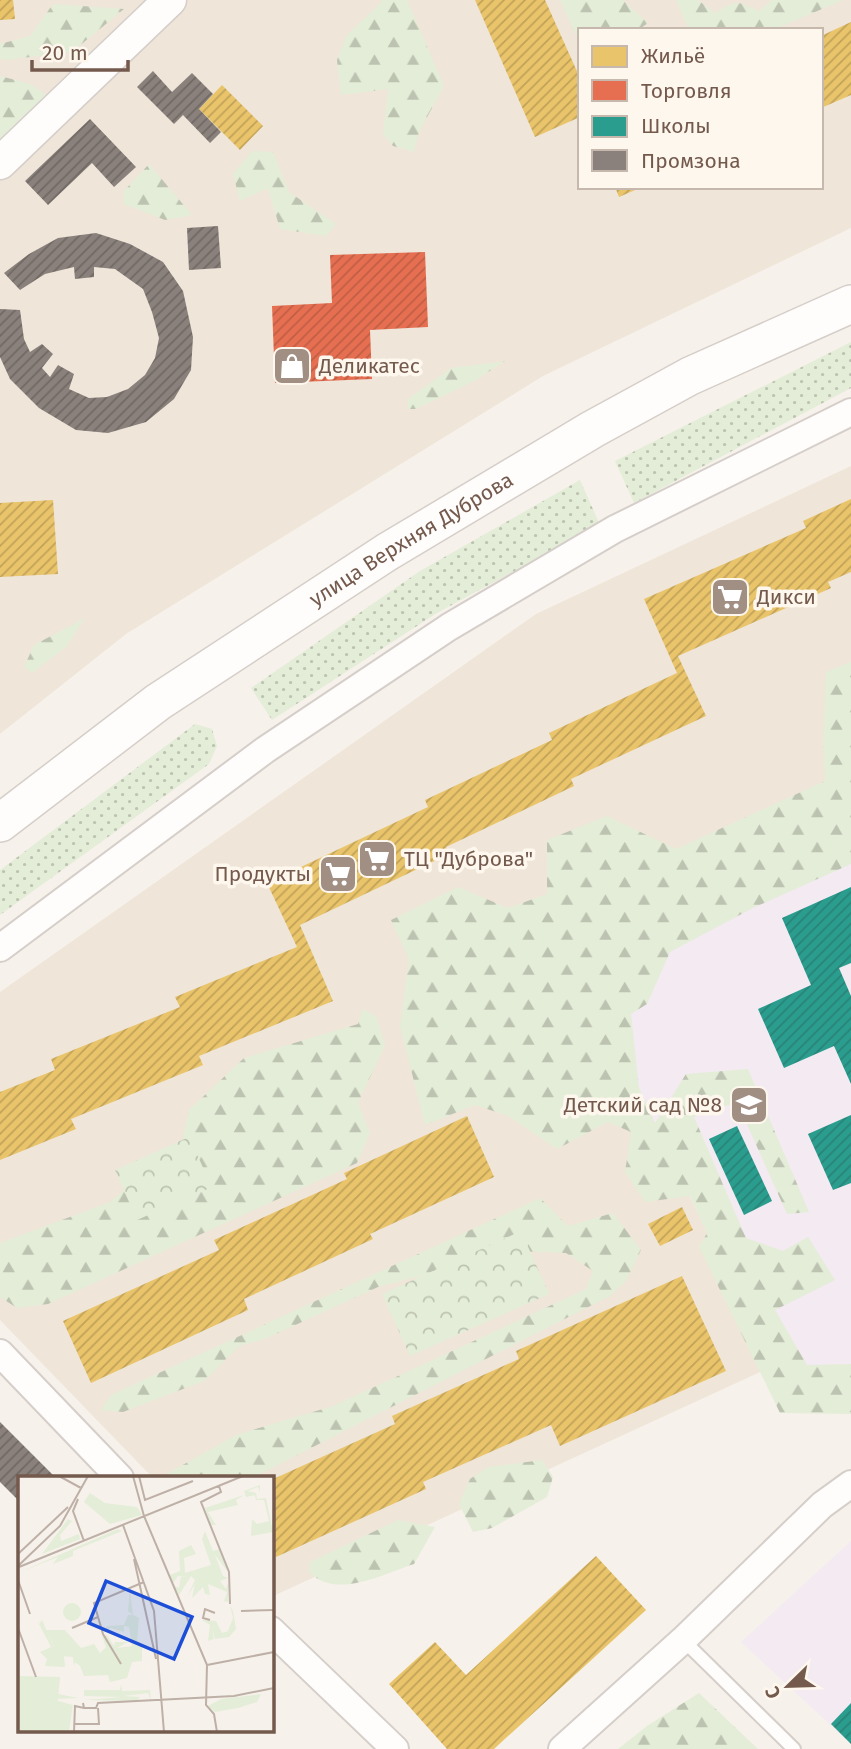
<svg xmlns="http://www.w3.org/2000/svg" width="851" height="1749" viewBox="0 0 851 1749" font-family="'Fira Sans',sans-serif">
  <defs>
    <pattern id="grass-dots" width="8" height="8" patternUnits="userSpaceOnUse" patternTransform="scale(1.75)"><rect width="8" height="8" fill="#e4edd7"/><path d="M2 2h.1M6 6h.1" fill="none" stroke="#bdc3b1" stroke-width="1.8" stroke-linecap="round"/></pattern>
    <pattern id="forest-firs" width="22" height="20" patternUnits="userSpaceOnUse" patternTransform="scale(1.75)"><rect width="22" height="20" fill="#e4edd7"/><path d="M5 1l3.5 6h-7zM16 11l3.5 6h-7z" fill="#bdc3b1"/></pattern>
    <pattern id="park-crowns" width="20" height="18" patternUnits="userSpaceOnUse" patternTransform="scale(1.75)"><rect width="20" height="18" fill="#e4edd7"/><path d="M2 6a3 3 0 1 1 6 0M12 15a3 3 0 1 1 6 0" fill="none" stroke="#bdc3b1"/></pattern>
    <pattern id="homes-hatch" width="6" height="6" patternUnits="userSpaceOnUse" patternTransform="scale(1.75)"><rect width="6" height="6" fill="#e9c46a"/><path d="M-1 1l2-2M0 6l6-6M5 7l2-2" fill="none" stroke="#c1a259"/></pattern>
    <pattern id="shops-hatch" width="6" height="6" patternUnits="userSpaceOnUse" patternTransform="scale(1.75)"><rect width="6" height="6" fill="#e76f51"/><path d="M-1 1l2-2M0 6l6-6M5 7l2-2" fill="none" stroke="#c05e45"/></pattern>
    <pattern id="schools-hatch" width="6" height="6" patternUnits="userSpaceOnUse" patternTransform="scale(1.75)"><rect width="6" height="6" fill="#2a9d8f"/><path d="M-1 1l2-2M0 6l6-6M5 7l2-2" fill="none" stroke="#298377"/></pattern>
    <pattern id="industry-hatch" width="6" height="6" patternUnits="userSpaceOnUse" patternTransform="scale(1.75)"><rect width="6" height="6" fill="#8a817c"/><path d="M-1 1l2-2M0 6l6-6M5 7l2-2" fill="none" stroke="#706863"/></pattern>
  </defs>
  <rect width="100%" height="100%" fill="#f6f2eb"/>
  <g fill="#efe5d9" fill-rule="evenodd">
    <path d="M0,0H851V228L543,376L126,634L0,734ZM580,30H821V187H580Z"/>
    <path d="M851,466V821L573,950L771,1367L271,1597V1478H153L0,1320V992L536,614Z"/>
  </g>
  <g fill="#f3eaf2">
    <path d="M851,821V1364L771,1367L573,949Z"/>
    <path d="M851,1541V1744L741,1642Z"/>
  </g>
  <g fill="url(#grass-dots)">
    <path d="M851,342V388L634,503L615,461Z"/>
    <path d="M580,480L600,525L437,613L272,720L251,688L420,571Z"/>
    <path d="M195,724L212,729L217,746L209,764L0,915V870Z"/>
  </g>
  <g fill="url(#forest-firs)">
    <path d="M381,0H407L444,86L419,132L414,152L393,146L383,134L388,89L341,95L337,60L347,35L382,2Z"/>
    <path d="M560,0H623L648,23L638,30H580V44Z"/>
    <path d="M676,0H698L715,13C737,0 736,0 759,11L772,0H843L773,30H689Z"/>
    <path d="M53,4L124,9L72,52L5,60L0,58V44L30,36Z"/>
    <path d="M0,76L31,84L54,101L0,148Z"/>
    <path d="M252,151L273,152L289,192L336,224L326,236L280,229L268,188L240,201L233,174Z"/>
    <path d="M149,164L192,215L165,220L124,204V191Z"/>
    <path d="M505,361L476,380L416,409H408V399L451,368Z"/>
    <path d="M85,618L66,647L32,673L24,667L34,645Z"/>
    <path d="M851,662V864L753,908L670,952L647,1004L631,1014L639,1088L655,1123L686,1074L748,1069L809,1212L787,1214L737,1102L694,1117L746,1238L783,1251L808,1237L835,1280L775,1310L807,1365L851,1364V1414L780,1413L699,1247L707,1233L690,1196L645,1202L625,1172L631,1132L608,1122L557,1149L508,1116L475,1105L425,1125L400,1026L409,959L391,920L458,887L508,908L547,894V840L607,816L676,849L825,781L823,742L826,672Z"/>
    <path d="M363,1009L376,1016L385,1045L358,1103L370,1133L357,1163L48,1304L17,1308L0,1297V1243L110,1202L155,1164L180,1152L189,1110L244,1058L358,1024Z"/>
    <path d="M540,1198L568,1226L613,1213L641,1250L626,1281L610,1296L252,1478H165L163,1476L236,1435L333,1406L586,1289L593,1271L566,1253L515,1251L378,1287L265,1339L239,1346L204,1381L123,1412L101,1410L111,1395Z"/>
    <path d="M542,1460L553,1477L547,1497L492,1528L473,1532L459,1504L470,1479L488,1467Z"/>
    <path d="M398,1520L435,1527L414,1564C383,1574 336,1600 309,1572L310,1562Z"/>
    <path d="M699,1693L758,1749H618L647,1726Z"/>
  </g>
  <g fill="url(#park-crowns)">
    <path d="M189,1137L212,1187L137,1220L115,1170Z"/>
    <path d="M521,1231L549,1294L410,1356L382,1294Z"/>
  </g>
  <g fill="url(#homes-hatch)">
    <path d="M0,0H13L15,19L0,20Z"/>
    <path d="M475,0H545L580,78V117L535,137Z"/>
    <path d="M851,22V95L821,108V36Z"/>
    <path d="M222,85L263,126L240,150L199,109Z"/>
    <path d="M615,187H642L619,197Z"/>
    <path d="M851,499V572L828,582L831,588L678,656L706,716L571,779L574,786L446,847L449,854L300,925L333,1001L199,1056L203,1065L71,1119L76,1129L0,1160V1092L55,1070L51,1059L180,1007L175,997L297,947L267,883L428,807L425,800L552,740L549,733L677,673L644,599L806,528L803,521Z"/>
    <path d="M53,500L58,574L0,577V503Z"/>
    <path d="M467,1116L494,1177L370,1234L373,1239L244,1299L248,1310L91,1383L63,1321L219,1250L214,1240L347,1179L344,1173Z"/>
    <path d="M682,1207L693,1230L660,1246L648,1224Z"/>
    <path d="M682,1276L726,1371L560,1446L551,1425L423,1482L426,1489L276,1557L271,1546V1480L395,1424L392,1416L519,1359L516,1351Z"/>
    <path d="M596,1556L646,1610L494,1749H447L389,1684L435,1642L466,1675Z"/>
  </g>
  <path fill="url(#shops-hatch)" d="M425,252L428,327L370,330L372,379L275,383L272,306L332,303L330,255Z"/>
  <g fill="url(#schools-hatch)">
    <path d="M851,887V963L839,968L851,996V1084L834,1046L784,1068L758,1009L811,985L782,918Z"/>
    <path d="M851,1115V1183L833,1190L808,1134Z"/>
    <path d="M737,1126L772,1201L744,1215L709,1139Z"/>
    <path d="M851,1703V1744L831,1724Z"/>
  </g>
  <g fill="url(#industry-hatch)">
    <path d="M153,71L172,92L192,73L213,94L199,109L221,132L210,143L183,115L174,124L137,87Z"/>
    <path d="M90,119L136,167L114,187L92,163L48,205L25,181Z"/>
    <path d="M218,226L221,268L189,270L187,228Z"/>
    <path d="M96,233L130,244L163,262L183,291L193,337L191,370L174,399L146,422L108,433L76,430L39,408L10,379L0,357V309L20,310L24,339L30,352L42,344L53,354L42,368L50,377L58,365L74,374L69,389L89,398L107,397L128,389L145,375L155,358L159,338L152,312L143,289L115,269L94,267V277L75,279L74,267L45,274L20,290L4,273L29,254L58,238Z"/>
    <path d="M0,1422L56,1478H19V1501L0,1482Z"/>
  </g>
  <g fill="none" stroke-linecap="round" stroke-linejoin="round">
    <defs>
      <path id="service" d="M683,1640L794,1749"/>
      <g id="minor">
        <path d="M0,948L265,750L449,627L615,529L851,412"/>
        <path d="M0,1353L120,1478"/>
        <path d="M271,1630L395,1749"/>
        <path d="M562,1749L683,1640L822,1505L851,1484"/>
      </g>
      <path id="tertiary" d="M0,163L170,0"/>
      <g id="secondary">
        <path id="s1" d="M0,823L158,702L387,552L593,429L690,376L851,304"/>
      </g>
    </defs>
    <use href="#service" stroke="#d5cec9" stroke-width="16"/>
    <use href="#minor" stroke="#d5cec9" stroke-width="30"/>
    <use href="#tertiary" stroke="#d5cec9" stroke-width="35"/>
    <use href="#secondary" stroke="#d6cec8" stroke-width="40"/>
    <use href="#service" stroke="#fefdfc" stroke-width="12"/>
    <use href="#minor" stroke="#fefdfc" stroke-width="26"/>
    <use href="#tertiary" stroke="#fefdfc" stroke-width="32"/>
    <use href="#secondary" stroke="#fefdfc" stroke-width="37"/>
  </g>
  <defs>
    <symbol id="shop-square" viewBox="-11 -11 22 22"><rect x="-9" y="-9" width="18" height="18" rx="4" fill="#a28f84" stroke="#fef7ed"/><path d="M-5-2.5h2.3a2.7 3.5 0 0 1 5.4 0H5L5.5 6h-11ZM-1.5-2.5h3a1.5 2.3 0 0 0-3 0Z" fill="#fff"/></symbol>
    <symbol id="supermarket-square" viewBox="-11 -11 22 22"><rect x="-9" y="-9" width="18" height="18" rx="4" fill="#a28f84" stroke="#fef7ed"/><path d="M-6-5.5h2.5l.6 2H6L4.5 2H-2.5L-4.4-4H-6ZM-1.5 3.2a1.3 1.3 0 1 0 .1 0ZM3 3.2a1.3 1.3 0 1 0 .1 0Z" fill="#fff"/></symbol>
    <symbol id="school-square" viewBox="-11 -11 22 22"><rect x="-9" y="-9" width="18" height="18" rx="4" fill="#a28f84" stroke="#fef7ed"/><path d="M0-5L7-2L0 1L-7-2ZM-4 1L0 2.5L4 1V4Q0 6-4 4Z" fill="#fff"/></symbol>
  </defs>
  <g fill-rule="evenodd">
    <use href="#shop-square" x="270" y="344" width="44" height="44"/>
    <use href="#supermarket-square" x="708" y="575" width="44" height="44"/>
    <use href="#supermarket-square" x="355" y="837" width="44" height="44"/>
    <use href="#supermarket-square" x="316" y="852" width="44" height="44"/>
    <use href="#school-square" x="727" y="1083" width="44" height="44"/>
  </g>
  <g text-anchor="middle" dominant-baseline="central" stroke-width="7" stroke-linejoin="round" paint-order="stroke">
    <g font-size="21" fill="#74594d" stroke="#fef7ed" text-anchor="start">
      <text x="319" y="366">Деликатес</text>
      <text x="757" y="597">Дикси</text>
      <text x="404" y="859">ТЦ "Дуброва"</text>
      <text x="311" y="874" text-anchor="end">Продукты</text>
      <text x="722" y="1105" text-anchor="end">Детский сад №8</text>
    </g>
    <g font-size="21" fill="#74594d" stroke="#fef7ed">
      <text stroke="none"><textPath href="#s1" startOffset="500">улица Верхняя Дуброва</textPath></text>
    </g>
  </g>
  <g transform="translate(18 1476)">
    <rect width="256" height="256" fill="#f6f2eb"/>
    <path d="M72,17L87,27L119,31L124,39L92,48L66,26ZM50,43L54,45L42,59L43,65L61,58L62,63L24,78ZM100,53L104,55L55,75V80L35,88L40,81L0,97ZM24,144L36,171L30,179L50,178L46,180L47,191L27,190L29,183L22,176L33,171L21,148ZM103,208L104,215L132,214L133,225L130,217L106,220L122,221L119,225L66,224L104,221L66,220V214H102ZM243,218L239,226L220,232L197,236L190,230L203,223Z" fill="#e4edd7"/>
    <path d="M242,9V16L240,11L230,15L238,17L239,23L248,22L255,56L233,60L234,43L239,48L251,45L246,24H238L237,19L228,21L226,15ZM226,19L218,24L220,29L190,36L198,49H193L187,32ZM187,55L195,75L201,73L210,96L197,79L205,100L210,102L202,105L208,113L211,104L210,126L196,123L206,125L209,116L190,108L192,119L187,118L185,111L174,122L177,108L169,121L177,104L173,100L161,119L156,110L161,112L163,101H168L160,100L155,107L152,99L162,95L161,75L173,69L178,78L166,82L167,97L193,89L184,63ZM112,114L115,139L121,142L119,165L124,168V185L114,186L109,202L92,206L90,199L66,200L62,190L57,186L56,191L55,181L30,179L36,170L28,154H47L63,172L76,168L82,177L88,171L84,160L89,159L96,170L97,166H110L99,172L114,170L111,151L106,150V156L93,152L86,156L89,150L106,149L110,139H115L110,135ZM212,129L215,135L218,153L211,161L197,163L194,153L196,163L190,165L192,149L184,144L198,145L204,157L210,155L215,142ZM40,218L60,222L33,223L55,229L51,255H0V236Z" fill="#e4edd7"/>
    <path d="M0,200L42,201L37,255H0Z" fill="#e4edd7"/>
    <path d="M45 136a9 9 0 1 1 18 0a9 9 0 1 1-18 0Z" fill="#e4edd7"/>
    <path fill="none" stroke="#beb0a7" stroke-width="2" d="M41,0L63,12M115,0L126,40L189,189L188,229L196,238L199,256M121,0L127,24L175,5M201,10L203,16L183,26L211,96L212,128M256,18V41M60,23L55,35L66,65M105,49L136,135L146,256M0,78L50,31M116,83L138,183M0,90L42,50L70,0M1,91L225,0M0,104L12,138M223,135L256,134M192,144L185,142L187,133L197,137M0,152L18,201M54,152L80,141M103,188L85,158L76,127L126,106M189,189L256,176M65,227L66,232H78L80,227L216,220L256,212M56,248H81L80,232M56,256L57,230L66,232"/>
    <path fill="#1d4ed8" fill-opacity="0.15" stroke="#1d4ed8" stroke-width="3.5" d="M88,105L174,141L156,183L71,147Z"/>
    <rect width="256" height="256" fill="none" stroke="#74594d" stroke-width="3.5"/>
  </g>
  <rect x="578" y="28" width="245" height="161" fill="#fef7ed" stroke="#c7b8ad" stroke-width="2"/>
  <rect x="592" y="46" width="35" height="21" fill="#e9c46a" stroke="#c7b8ad" stroke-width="2"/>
  <text x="641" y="63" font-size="21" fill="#74594d">Жильё</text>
  <rect x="592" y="80" width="35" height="21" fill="#e76f51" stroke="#c7b8ad" stroke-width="2"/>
  <text x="641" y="98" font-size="21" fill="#74594d">Торговля</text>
  <rect x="592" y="116" width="35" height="21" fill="#2a9d8f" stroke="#c7b8ad" stroke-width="2"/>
  <text x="641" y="133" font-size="21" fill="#74594d">Школы</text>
  <rect x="592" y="150" width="35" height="21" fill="#8a817c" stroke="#c7b8ad" stroke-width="2"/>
  <text x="641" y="168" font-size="21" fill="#74594d">Промзона</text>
  <g transform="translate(788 1686) rotate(247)" stroke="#fef7ed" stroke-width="5" paint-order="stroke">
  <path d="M0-5L12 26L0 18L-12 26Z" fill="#74594d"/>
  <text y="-10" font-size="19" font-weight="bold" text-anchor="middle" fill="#74594d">С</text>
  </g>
  <path d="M32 60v10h96v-10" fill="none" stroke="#74594d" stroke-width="3.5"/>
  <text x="42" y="60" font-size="21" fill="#74594d" stroke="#fef7ed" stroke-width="5" paint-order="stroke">20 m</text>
</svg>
